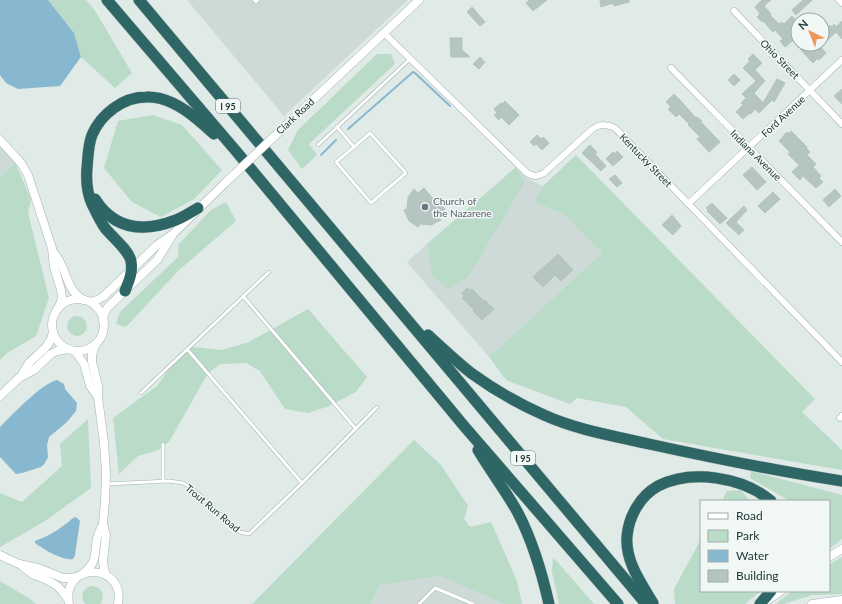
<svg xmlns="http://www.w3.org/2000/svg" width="842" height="604" viewBox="0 0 842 604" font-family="Lato,sans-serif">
  <rect width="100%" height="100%" fill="#e0eae7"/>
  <g fill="#cedad7">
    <path d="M187,0H408L284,116Z"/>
    <path d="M0,146L15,162L0,177Z"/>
    <path d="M516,167L528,179L543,186L534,203L563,213L602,253L489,357L407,262L427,244L432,275L525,182Z"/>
    <path d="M440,576L504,604H370L380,585Z"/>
  </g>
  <g fill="#b9dbc8">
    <path d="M48,0H86L94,9L132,73L115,88L81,57L74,33Z"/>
    <path d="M377,54H391L395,64L309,144L317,155L302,169L288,150L298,130Z"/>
    <path d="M153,115L182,125L222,170L194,199L161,217L132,202L104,168L118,121Z"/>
    <path d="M576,155L815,399L802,412L842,450V470L663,439L626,407L577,398L570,404L506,380L489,357L602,253L563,213L534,203L543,186Z"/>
    <path d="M15,162L31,200L28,213L49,298L36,336L7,353L0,360V177Z"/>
    <path d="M516,167L525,182L468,277L448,289L432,275L427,244Z"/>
    <path d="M226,202L236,221L178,271L126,327L116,324L120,312L178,257V245L211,210Z"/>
    <path d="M308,309L367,377L356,392L329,406L308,413L285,409L260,371L246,363L220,364L208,373L169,442L158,450L138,456L119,474L113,418L157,386L178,356L192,347L222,350L249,342Z"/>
    <circle cx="77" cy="326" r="10"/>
    <path d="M88,419L91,488L45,521L0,547V493L22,502L62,466L60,444Z"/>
    <path d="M414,440L441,465L468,506L464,519L470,527L491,522L517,581L522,604H504L440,576L380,585L370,604H252Z"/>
    <path d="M751,471L842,495V539L829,549V501H790L750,478Z"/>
    <path d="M741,490L750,501H722L727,491Z"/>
    <path d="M701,539V591H761L745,604H675L674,589Z"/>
    <path d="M553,557L594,604H559L552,572Z"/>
    <path d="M842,557V594L813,595L783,604H777V603L792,591H829V565Z"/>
    <path d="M0,581L30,599L36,604H0Z"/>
    <path d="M90,586C102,586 106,595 100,604H85C80,597 82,590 90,586Z"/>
  </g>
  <g fill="#88b8cf">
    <path d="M0,0H48L74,33L81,57L60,86L18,89L6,83L0,75Z"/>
    <path d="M57,380L64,384L65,389L77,403L76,411L67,422L49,437L47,445L48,457L45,463L41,467L22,473L16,474L0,457V427C12,415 42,383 57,380Z"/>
    <path d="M76,517L80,521L75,555L73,559C63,561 43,549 35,543V541C51,535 60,529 73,518Z"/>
  </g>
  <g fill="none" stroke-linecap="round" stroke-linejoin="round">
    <g stroke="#88b8cf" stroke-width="2">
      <path d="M348,129L413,72L415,73L450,106"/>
      <path d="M321,155L336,140"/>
    </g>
  </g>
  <g fill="#b5c5c1" stroke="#b2c4c0">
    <path d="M529,0H547L533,11L526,3Z"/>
    <path d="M600,0H629V2L614,6L613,3L601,7Z"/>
    <path d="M762,0H771L764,6L771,14L770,15L779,24L782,22L784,24L792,16L798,23V36L785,47L780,41L783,39L775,30L773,32L763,21L762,22L757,17L760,14L755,7Z"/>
    <path d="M803,0H812L796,15L792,10Z"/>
    <path d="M472,7L485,22L480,26L467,12Z"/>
    <path d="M842,21V39L836,32L822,45V33L830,25L832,27L834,24L836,27Z"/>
    <path d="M450,38H462V50L470,57H451Z"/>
    <path d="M805,44H818L826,53L819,60L818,58L813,63L800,49Z"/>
    <path d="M753,54L762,63L755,70L765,81L754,93L763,103L777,79L785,83L774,102L772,100L759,113L755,109L751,114L750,113L743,119L736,112L743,105L741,103L746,98L742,94L756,81L743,68L750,61L748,59Z"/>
    <path d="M480,57L485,62L479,69L473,64Z"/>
    <path d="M734,74L740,80L734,86L728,80Z"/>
    <path d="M842,89V104L834,96Z"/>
    <path d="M674,94L680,100L696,118L697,117L702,121L701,122L720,142L709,152L697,139L700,137L688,125L689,124L679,114L676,117L668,109L671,107L666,102Z"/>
    <path d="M505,101L519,115L509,125L501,117L499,120L494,115L497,113L494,109L501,103L502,104Z"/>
    <path d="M791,131L807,147L806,148L810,152L807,155L816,164L813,167L821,176L819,178L823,182L816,188L803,176L800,180L792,172L799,165L788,154L790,152L779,141L787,132L789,134Z"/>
    <path d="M537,135L541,139L543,137L549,143L542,150L536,144L534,146L530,142Z"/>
    <path d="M590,145L597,152L595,154L606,166L601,171L582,153Z"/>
    <path d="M617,151L623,157L613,166L606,159L613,152L615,154Z"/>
    <path d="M752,167L766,182L757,190L743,175Z"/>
    <path d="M615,175L622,183L617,187L609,179Z"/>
    <path d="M424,188L439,206L441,205L445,209L437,216L441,220L431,225L420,224L418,227L409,221L404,210L407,209L408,197L414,189L418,193Z"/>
    <path d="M835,189L841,196L829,207L823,200Z"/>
    <path d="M773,192L780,199L765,213L758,206Z"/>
    <path d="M712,203L727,218L720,224L707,211L708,210L706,208Z"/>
    <path d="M744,206L747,210L736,222L744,230L739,235L726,223Z"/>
    <path d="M672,215L681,226L673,235L662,225Z"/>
    <path d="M558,254L573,270L561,281L555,275L543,287L533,277Z"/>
    <path d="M467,288L470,290L472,289L484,301L485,300L494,309L482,320L473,311L474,310L462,298L464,296L462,293Z"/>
  </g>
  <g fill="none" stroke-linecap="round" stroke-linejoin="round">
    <defs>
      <g id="lane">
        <path d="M254,0L256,2L258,0"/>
        <path d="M337,127L354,147L336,162L371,203L406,173L370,133L354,147"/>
        <path d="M318,145L410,59"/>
        <path d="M243,296L356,429"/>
        <path d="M187,349L302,483"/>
        <path d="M141,393L269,272"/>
        <path d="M163,481V444"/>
        <path d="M106,484L169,481L183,483L192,488L240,532L249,534L302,483L377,407"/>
        <path d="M419,604L435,588L473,604"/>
      </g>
      <g id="street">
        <path d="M839,0L842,3"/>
        <path d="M734,11L842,124"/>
        <path d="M384,33L527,173C535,177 536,177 544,173L589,132C598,124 603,123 615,128L842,362"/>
        <path d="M671,68L842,242"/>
        <path d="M688,204L842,60"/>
        <path d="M840,418L842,416"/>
      </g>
      <g id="secondary">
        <path d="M281,130L419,0"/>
        <path d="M0,140L21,163L28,175L52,248L54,267L61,290L62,297L61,302L57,310"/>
        <path d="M54,253C57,256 59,260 61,264C68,278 68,290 83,300"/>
        <circle cx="78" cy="325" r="26"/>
        <path d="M90,302L97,300L103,297L157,245L173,234L225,183"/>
        <path d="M103,320L104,314L108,307L157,260L164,249L172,236"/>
        <path d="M95,345L92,355V362L98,386V397L104,443L106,473L105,501L103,524L106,535L103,560L104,569L106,575"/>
        <path d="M75,351L84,364L90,386L98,397"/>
        <path d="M21,376C24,371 27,366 30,362C40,352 51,346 53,332"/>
        <path d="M0,396L19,378L34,370L51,354L57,351L68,349"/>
        <path d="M0,555L19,564L38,568L63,578H70L77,577"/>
        <path d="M829,557L842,549"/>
        <path d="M22,566L34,575L45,579L56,585L62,591L68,599"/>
        <path d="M84,573C98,560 94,555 97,538C98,533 101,529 103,524"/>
        <path d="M765,602L781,591"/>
        <path d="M69,604C61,561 126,562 118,604"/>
        <path d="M812,604L842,600"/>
      </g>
      <g id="highway">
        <path d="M107,0L236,151L464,426L618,604"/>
        <path d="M139,0L646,604"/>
        <path d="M95,199C115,231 145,232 176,220C184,217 191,212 198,208"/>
        <path d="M125,291C129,281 133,272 131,261C128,249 113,238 105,228C100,221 96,212 92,204C87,193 86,180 87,168C88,157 88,145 92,135C101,114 123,97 146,97C165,96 184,108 198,120C203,124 208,129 214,134"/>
        <path d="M428,335C442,348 456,361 471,373C493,389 519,404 544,415C577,430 614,436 649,444C713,458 777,471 842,481"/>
        <path d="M478,450C491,472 506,491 518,513C533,542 542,573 549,604"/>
        <path d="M653,603C641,583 625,561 627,536C629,516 640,496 658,486C692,469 743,477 771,501"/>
        <path d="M760,604L771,591"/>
      </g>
    </defs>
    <use href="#lane" stroke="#a3b2af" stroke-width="4"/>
    <use href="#street" stroke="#a3b2af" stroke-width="7"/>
    <use href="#secondary" stroke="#9fb6b1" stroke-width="9"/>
    <use href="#highway" stroke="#bcc4c3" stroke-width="12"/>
    <use href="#lane" stroke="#fff" stroke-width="3"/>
    <use href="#street" stroke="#fff" stroke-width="6"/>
    <use href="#secondary" stroke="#fff" stroke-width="8"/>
    <use href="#highway" stroke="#2d6664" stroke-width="11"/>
    <defs>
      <path id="secondary-bridge" d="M225,183L281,130"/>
    </defs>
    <use href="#secondary-bridge" stroke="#9fb6b1" stroke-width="9" stroke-linecap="butt"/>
    <use href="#secondary-bridge" stroke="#fff" stroke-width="8"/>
  </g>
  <circle fill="#6b7280" stroke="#f0f7f5" stroke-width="1.5" cx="425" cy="207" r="4"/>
  <g text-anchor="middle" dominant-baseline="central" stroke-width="3" stroke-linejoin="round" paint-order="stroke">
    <g fill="#f0f7f5" stroke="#5f7371" stroke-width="1">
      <rect x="216" y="99" width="24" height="14" rx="3"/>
      <rect x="511" y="451" width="24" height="14" rx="3"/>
    </g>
    <g font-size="9" font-weight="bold" fill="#213a38">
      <text x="228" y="106">I 95</text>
      <text x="523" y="458">I 95</text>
    </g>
    <g font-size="10" fill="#213a38" stroke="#f0f7f5">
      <text transform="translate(780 59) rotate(46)">Ohio Street</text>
      <text transform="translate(295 116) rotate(-43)">Clark Road</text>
      <text transform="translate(783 116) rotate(-43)">Ford Avenue</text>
      <text transform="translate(756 155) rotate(45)">Indiana Avenue</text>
      <text transform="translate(646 160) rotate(46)">Kentucky Street</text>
      <text transform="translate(213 508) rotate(40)">Trout Run Road</text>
    </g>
    <g font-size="10" fill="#5b616d" stroke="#f0f7f5" text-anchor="start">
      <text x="433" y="201">Church of<tspan x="433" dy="12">the Nazarene</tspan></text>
    </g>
  </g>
  <rect x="700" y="500" width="130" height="92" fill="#f0f7f5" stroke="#9daba9"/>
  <rect x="708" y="513" width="20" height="6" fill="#ffffff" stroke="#9daba9"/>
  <text x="736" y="520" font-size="12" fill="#213a38">Road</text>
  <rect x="708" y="530" width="20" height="12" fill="#b9dbc8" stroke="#9daba9"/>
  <text x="736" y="540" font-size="12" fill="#213a38">Park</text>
  <rect x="708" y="550" width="20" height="12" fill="#88b8cf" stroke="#9daba9"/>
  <text x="736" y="560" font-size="12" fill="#213a38">Water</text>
  <rect x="708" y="570" width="20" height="12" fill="#b5c5c1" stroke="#9daba9"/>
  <text x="736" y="580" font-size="12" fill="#213a38">Building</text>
  <g transform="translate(810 32) rotate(317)"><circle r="19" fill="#f0f7f5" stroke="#9daba9"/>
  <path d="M0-3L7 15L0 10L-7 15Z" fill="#ef9759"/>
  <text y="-6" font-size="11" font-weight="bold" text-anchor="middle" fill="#213a38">N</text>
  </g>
</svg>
